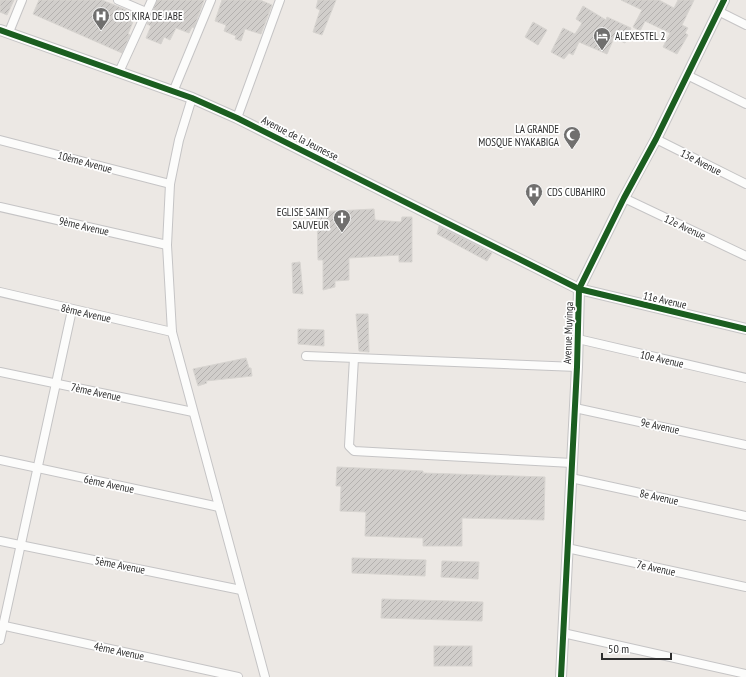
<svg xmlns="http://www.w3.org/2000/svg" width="746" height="677" font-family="'PT Sans Narrow',sans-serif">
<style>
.building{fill:url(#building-hatch);stroke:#d7d4d0}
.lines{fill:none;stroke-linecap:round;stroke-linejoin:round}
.minor-casing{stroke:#c5c4c5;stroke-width:10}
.tertiary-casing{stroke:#c5c4c5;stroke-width:12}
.minor{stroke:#fcfcfb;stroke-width:8}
.tertiary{stroke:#fcfcfb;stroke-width:10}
.cycleway-casing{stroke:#fff;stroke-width:8}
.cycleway{stroke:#1b5e20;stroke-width:6}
.labels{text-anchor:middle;stroke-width:3.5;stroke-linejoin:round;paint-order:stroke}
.poi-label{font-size:11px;fill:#2e2e2e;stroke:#fff;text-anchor:start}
.street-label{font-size:11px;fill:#2e2e2e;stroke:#fff}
</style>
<defs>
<pattern id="building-hatch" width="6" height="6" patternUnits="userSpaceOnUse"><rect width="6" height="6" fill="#d1cecb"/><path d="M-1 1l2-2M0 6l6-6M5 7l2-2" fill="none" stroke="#b4b1af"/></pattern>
</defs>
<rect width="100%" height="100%" fill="#ece8e4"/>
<!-- building -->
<g class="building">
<polygon points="0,0 14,0 7,15 0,12"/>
<polygon points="39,0 102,0 139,15 137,20 134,19 128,34 130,35 122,53 33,14"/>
<polygon points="157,0 204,0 194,28 192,27 189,33 176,28 170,40 164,37 161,44 146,38 151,26 147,24"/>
<polygon points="222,0 260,0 272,5 261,34 245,29 241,41 235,39 236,36 224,31 226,25 215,21"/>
<polygon points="318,0 336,0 322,35 313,32 320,10 316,8"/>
<polygon points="621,0 659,0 674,8 678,0 694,0 682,25 688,28 685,33 688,35 677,54 663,47 670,33 645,21 640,31 633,27 642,10"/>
<polygon points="583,6 606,20 607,17 631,28 625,43 614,38 607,54 579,42 573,55 569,53 564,59 551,52 563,28 575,34 582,23 576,19"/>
<polygon points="533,22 547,30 538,45 525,37"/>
<polygon points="374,209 375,220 401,222 402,217 412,217 412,262 399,262 399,255 349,258 349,280 335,281 335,287 323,290 323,260 318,260 317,212"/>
<polygon points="439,226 471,242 492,253 487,261 437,234"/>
<polygon points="300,262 303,294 293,293 292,263"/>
<polygon points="356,314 368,314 369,352 359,351"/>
<polygon points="298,329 324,330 324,346 298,344"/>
<polygon points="246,358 249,368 251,368 252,376 206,381 207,383 198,386 193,369"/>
<polygon points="337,467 423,471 423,473 545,477 544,520 462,518 462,546 423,546 423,538 365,536 366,512 340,511 341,486 336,486"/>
<polygon points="352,558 426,560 425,576 352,573"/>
<polygon points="442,561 479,562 478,579 441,577"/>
<polygon points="382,599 483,602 482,621 381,618"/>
<rect x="434" y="646" width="38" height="20"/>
</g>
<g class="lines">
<defs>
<g id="minor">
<polyline points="118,0 146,12"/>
<polyline points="718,11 746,25"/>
<polyline points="9,32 22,0"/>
<polyline points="119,72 152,0"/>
<polyline points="687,75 746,104"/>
<polyline points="173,92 211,0"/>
<polyline points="192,98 179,140 170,184 167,245 172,332 265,677"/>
<polyline points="237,118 280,0"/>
<polyline points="656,139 746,184"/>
<polyline points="0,140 170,184"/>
<polyline points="624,198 746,256"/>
<polyline points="0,207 167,245"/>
<polyline points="0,292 172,332"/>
<polyline points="578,339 746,378"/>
<polyline points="306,356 577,367"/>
<polyline points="354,358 349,446 354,451 572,463"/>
<polyline points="0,372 193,412"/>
<polyline points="575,408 746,445"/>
<polyline points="0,460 219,507"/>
<polyline points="571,478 746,516"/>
<polyline points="0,541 241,590"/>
<polyline points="567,548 746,587"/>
<polyline points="0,625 238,677"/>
<polyline points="563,633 746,674"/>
<polyline points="0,640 72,310"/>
</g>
<g id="tertiary">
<polyline points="0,30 192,98 237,118 579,289 746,329"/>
<polyline points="561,677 577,367 579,289 624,198 656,139 724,0"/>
</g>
</defs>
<!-- minor casing -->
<use href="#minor" class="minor-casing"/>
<!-- tertiary casing -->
<use href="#tertiary" class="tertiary-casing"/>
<!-- minor -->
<use href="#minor" class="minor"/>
<!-- tertiary -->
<use href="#tertiary" class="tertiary"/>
<defs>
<g id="cycleway">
<polyline points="0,30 192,98 237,118 579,289 746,329"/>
<polyline points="561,677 577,367 579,289 624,198 656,139 724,0"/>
</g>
</defs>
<!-- cycleway casing -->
<use href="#cycleway" class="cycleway-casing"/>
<!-- cycleway -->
<use href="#cycleway" class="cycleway"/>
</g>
<!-- icons -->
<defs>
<symbol id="hospital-pin" viewBox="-11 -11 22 30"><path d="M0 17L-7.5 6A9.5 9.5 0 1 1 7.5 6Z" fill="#706f6e" stroke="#fff"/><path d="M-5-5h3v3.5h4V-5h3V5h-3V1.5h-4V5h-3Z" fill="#fff"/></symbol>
<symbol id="hotel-pin" viewBox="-11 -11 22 30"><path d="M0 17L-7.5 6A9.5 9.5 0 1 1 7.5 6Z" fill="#706f6e" stroke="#fff"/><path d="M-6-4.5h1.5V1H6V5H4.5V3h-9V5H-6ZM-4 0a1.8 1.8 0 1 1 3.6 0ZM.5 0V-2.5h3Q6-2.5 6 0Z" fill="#fff"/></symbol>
<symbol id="mosque-pin" viewBox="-11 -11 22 30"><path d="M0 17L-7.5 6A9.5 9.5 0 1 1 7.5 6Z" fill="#706f6e" stroke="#fff"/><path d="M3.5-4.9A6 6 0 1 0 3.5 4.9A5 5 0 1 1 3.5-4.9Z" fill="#fff"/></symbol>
<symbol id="church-pin" viewBox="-11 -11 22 30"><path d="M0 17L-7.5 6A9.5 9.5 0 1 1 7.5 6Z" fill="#706f6e" stroke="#fff"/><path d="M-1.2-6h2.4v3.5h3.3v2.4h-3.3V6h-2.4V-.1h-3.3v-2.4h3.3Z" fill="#fff"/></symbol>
</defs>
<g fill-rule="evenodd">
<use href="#hospital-pin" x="91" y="6" width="20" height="27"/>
<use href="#hotel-pin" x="592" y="26" width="20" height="27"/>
<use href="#mosque-pin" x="562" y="125" width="20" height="27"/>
<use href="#hospital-pin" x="524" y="182" width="20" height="27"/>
<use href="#church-pin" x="332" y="208" width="20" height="27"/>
</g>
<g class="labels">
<!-- poi labels -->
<g class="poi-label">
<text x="114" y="20">CDS KIRA DE JABE</text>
<text x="615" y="40">ALEXESTEL 2</text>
<text x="559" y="133" text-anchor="end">LA GRANDE<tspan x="559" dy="13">MOSQUE NYAKABIGA</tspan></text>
<text x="547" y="196">CDS CUBAHIRO</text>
<text x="329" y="216" text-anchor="end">EGLISE SAINT<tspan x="329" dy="13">SAUVEUR</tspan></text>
</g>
<!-- street labels -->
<g class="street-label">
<text transform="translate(300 138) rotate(27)" y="4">Avenue de la Jeunesse</text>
<text transform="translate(85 162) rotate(15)" y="4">10ème Avenue</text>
<text transform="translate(701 162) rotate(27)" y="4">13e Avenue</text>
<text transform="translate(84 226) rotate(13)" y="4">9ème Avenue</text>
<text transform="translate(685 227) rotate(25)" y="4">12e Avenue</text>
<text transform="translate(665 300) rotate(13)" y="4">11e Avenue</text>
<text transform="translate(86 313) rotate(13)" y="4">8ème Avenue</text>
<text transform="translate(568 333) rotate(-88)" y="4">Avenue Muyinga</text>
<text transform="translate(662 359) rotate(13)" y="4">10e Avenue</text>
<text transform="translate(96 392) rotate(12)" y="4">7ème Avenue</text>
<text transform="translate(660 426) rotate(12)" y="4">9e Avenue</text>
<text transform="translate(109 484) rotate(12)" y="4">6ème Avenue</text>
<text transform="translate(659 497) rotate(12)" y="4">8e Avenue</text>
<text transform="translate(120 565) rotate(11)" y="4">5ème Avenue</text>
<text transform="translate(656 568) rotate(12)" y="4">7e Avenue</text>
<text transform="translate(119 651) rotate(12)" y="4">4ème Avenue</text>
</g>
</g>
<!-- scale -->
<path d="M602 653v6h69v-6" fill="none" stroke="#2e2e2e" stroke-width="2"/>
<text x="608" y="653" font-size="12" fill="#2e2e2e" stroke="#ffffff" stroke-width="3" paint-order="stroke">50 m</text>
</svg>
